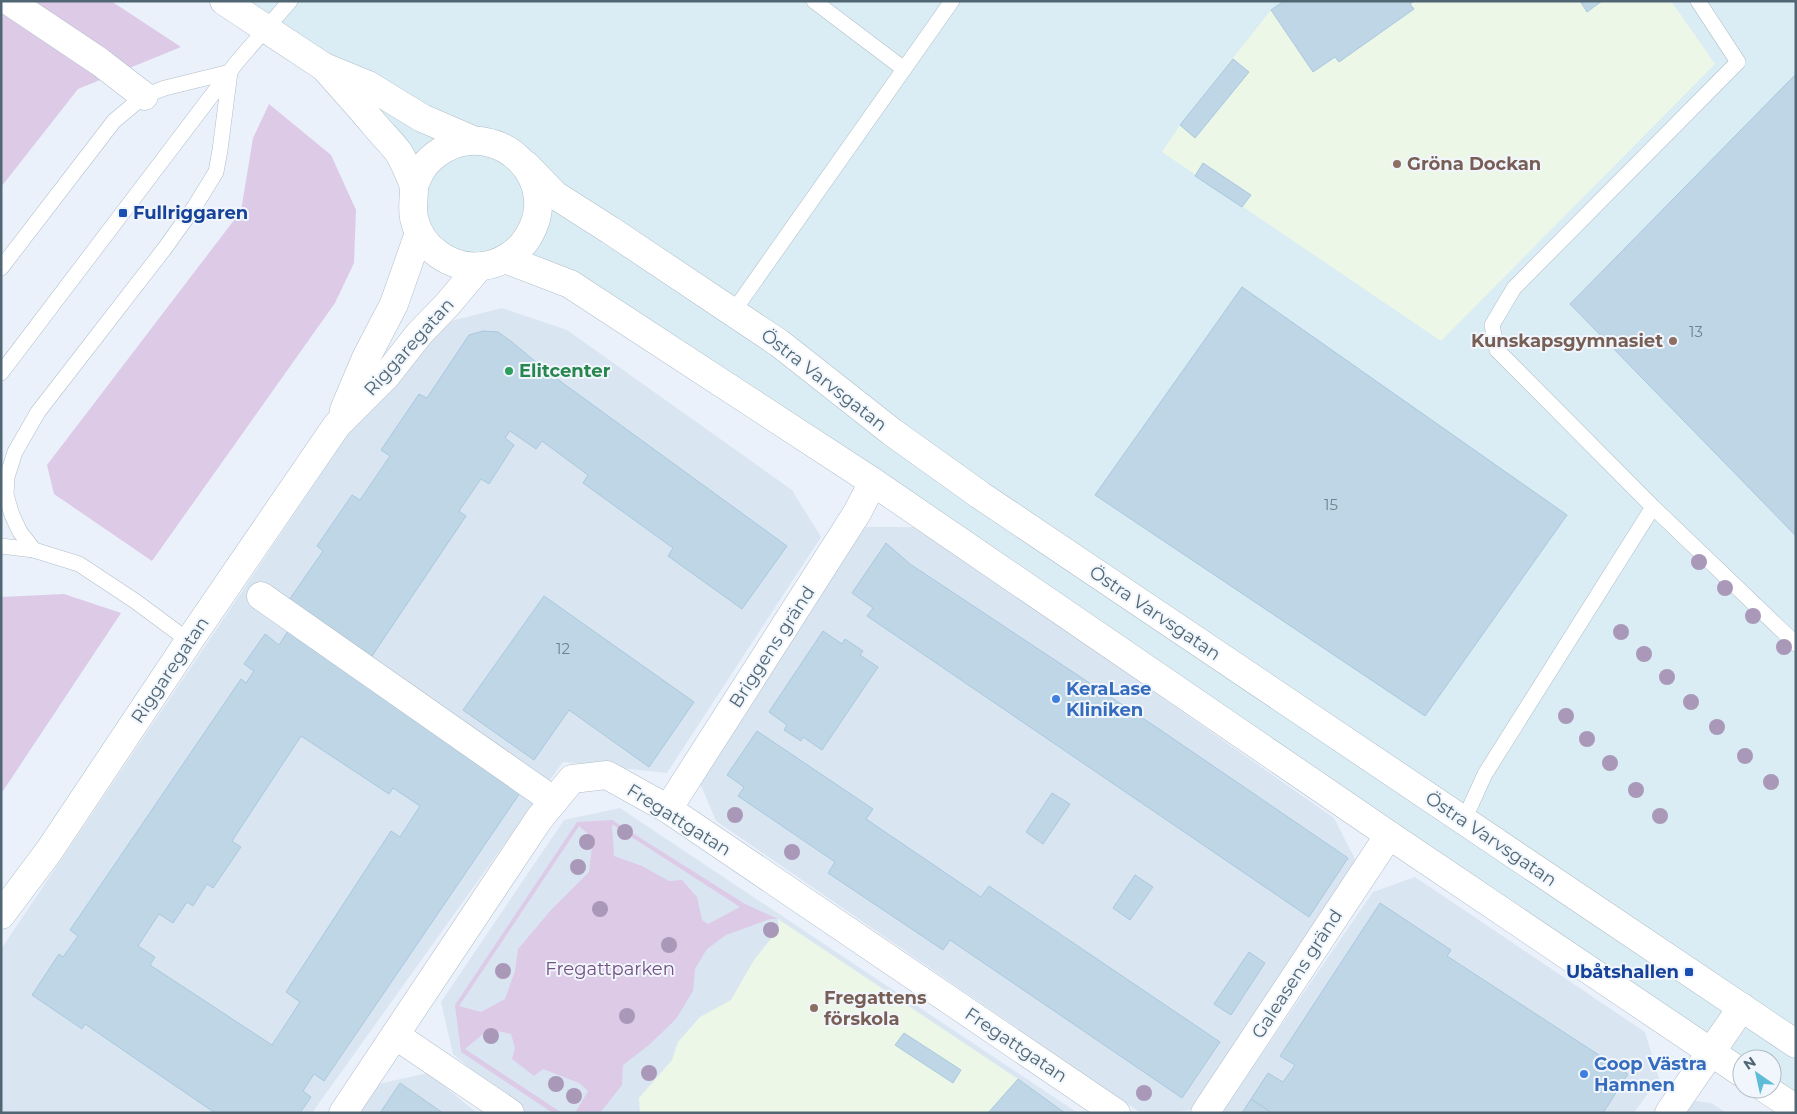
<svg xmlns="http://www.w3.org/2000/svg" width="1797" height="1114" font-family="Montserrat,sans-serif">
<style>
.residential{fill:#dae5f2}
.commercial{fill:#daecf4}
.education{fill:#edf7e7}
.green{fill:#dccae7;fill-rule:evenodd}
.building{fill:#bfd6e6;stroke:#a8c9de;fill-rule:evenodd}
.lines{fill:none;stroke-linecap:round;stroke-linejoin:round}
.service-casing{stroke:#afbec9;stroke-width:16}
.minor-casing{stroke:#afbec9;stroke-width:29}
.service{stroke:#fff;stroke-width:15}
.minor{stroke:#fff;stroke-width:28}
.tree{fill:#aa98b9}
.education-dot{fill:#8d6e63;stroke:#f1f6fd;stroke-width:2}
.transit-dot{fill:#1a4fb4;stroke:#f1f6fd;stroke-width:2}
.leisure-dot{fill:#2e9e5b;stroke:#f1f6fd;stroke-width:2}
.shop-dot{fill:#3f7fe0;stroke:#f1f6fd;stroke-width:2}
.labels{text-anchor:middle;stroke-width:4;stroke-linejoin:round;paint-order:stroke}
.number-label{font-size:15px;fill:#6c8390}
.education-label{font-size:18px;font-weight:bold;fill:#785e54;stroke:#f1f6fd;text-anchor:start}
.transit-label{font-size:18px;font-weight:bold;fill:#164399;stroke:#f1f6fd;text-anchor:start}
.street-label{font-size:18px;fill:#506773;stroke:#f1f6fd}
.leisure-label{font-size:18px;font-weight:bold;fill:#27864d;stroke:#f1f6fd;text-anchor:start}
.shop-label{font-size:18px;font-weight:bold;fill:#366cbe;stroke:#f1f6fd;text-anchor:start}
.park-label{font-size:18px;fill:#745083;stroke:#f1f6fd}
</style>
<rect width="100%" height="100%" fill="#ebf1fb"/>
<!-- residential -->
<g class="residential">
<polygon points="502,308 567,330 792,490 821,537 667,773 563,762 312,1113 1,1113 1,949 419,329"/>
<polygon points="859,527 918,527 1334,818 1356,861 1190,1110 1171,1113 1141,1113 716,821 699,781"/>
<polygon points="620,808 1078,1113 524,1113 453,1054 441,1002 564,820"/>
<polygon points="1415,877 1645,1032 1659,1078 1634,1113 1221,1113 1373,892"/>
<polygon points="428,1073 477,1113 356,1113 378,1084"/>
<polygon points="1687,1100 1711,1103 1727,1113 1678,1113"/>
</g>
<!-- commercial -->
<polygon class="commercial" points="224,1 1796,1 1796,1109 1772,1089 1772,1059 1742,1059 570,284 436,253 414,186 324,67"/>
<!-- education -->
<g class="education">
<polygon points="1283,1 1671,1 1715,64 1441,341 1162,152 1180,125 1271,10"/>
<polygon points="778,919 1018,1079 1065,1113 640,1113 639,1098 672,1060 678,1042 700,1017 731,1000 754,960 779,929"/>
</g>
<!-- green -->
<g class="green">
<polygon points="1,1 111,1 181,47 78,89 1,187"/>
<polygon points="269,104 331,155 356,210 354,263 335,303 152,561 54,494 47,465 241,211 253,138"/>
<polygon points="64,594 121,613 1,794 1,597"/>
<path d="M612 820 745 904 778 919H770L726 935 707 949 695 969 693 991 676 1019 649 1045 623 1065 622 1085 600 1113H575L588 1091 579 1083 543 1069 534 1076 512 1059 515 1048 511 1034 489 1029 465 1049 562 1113H553L461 1052 455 1005 577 822ZM612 825H613L740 907 708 924 702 920 697 897 682 880 669 881 642 866 614 856ZM579 826 593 838 589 872 551 910 518 949 515 971 505 999 481 1012 459 1006Z"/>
</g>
<!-- building -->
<g class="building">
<polygon points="1284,1 1414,1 1410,4 1414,9 1339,62 1335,57 1313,72 1271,10"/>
<polygon points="1580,1 1602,1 1587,12"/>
<polygon points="1233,59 1249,72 1195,138 1180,125"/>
<polygon points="1796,74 1796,536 1570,304"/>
<polygon points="1203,163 1251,195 1242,207 1195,176"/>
<polygon points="1242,287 1567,515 1425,716 1095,495"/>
<polygon points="483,331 498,332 512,342 549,373 787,546 742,609 668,556 673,548 583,483 588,475 542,441 536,449 510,431 505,438 514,445 489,484 481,479 459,511 466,516 370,659 287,603 323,551 317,546 352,495 360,500 390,456 381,450 419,394 427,398 469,335"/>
<polygon points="886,543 910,564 1159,729 1348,858 1309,917 867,616 873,608 852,593"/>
<polygon points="544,596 694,702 649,767 569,710 534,760 463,710"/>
<path d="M288 631 522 790 324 1081 314 1074 303 1091 311 1097 300 1113H215L85 1024 82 1029 32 995 59 954 63 957 78 936 70 930 241 679 246 683 254 671 244 664 265 634 279 645ZM301 736 389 794 393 788 420 806 400 837 391 831 286 992 300 1002 272 1045 150 965 155 957 138 946 159 914 173 923 187 902 193 906 207 884 213 888 241 847 232 841Z"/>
<polygon points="823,631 842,644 845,639 863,651 860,655 878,667 822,750 803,737 801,741 784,730 787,725 769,712"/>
<polygon points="757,731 873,809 866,819 981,897 989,886 1220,1042 1182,1098 950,940 943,950 828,873 835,862 738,796 744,787 727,775"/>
<polygon points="1052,793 1070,804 1043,844 1026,832"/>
<polygon points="1135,875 1153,887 1130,920 1113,908"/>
<polygon points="1380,903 1451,950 1447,956 1628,1074 1603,1113 1272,1113 1251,1099 1268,1073 1283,1082 1295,1065 1280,1056"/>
<polygon points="1249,952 1265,963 1231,1015 1214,1004"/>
<polygon points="904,1033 961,1070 953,1083 895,1045"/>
<polygon points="1018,1079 1065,1113 988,1113"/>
<polygon points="400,1083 443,1113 380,1113"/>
<polygon points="1251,1099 1272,1113 1242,1113"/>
</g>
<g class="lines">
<defs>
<g id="service">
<polyline points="814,1 904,69"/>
<polyline points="1698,1 1738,62 1514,288 1492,325 1497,350 1653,507 1796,644"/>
<polyline points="1,268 114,121 144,96 165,88 230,72"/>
<polyline points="733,312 952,1"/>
<polyline points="1,373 237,62 290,1"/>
<polyline points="1,546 34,550 79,564 135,601 189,641"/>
<polyline points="34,550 20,532 12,515 6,495 7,477 15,452 38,412 165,248 195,206 216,172 220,150 230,72"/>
<polyline points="1464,820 1485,774 1653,507"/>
</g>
<g id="minor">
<polyline points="9,1 100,62 144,96"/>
<polyline points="224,1 324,67 368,85 422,118 473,140"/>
<path d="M324 67C341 86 358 105 374 124 382 134 392 143 399 153 403 160 413 181 414 188 414 199 412 208 414 218 420 248 452 270 482 266 501 264 518 253 528 237 563 182 501 118 444 149 436 154 427 161 422 169 419 174 416 181 414 186"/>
<polyline points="526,165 555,195 610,230 779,343 892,432 980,495 1796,1044"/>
<polyline points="505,259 570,284 873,482 1389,835 1742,1073"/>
<polyline points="344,410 366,358 394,304 419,233"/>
<polyline points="261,596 554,801"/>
<polyline points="668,809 857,513 873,482"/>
<polyline points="1,915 49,851 189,641 337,425 386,376 419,334 447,305 479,267"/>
<polyline points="395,1035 510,1113"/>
<polyline points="1766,1089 1796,1109"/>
<polyline points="343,1113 539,819 572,779 607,775 668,809 1116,1113"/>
<polyline points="1205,1113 1389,835"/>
<polyline points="1669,1113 1742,1007"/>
</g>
</defs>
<!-- service casing -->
<use href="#service" class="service-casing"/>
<!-- minor casing -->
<use href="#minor" class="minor-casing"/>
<!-- service -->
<use href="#service" class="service"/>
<!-- minor -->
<use href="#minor" class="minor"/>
</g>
<!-- trees -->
<g class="tree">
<circle cx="1699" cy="562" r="8"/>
<circle cx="1725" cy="588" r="8"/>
<circle cx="1753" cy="616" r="8"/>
<circle cx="1621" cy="632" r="8"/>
<circle cx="1784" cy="647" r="8"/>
<circle cx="1644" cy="654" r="8"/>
<circle cx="1667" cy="677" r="8"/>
<circle cx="1691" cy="702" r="8"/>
<circle cx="1566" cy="716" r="8"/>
<circle cx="1717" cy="727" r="8"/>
<circle cx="1587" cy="739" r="8"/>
<circle cx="1745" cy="756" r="8"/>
<circle cx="1610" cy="763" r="8"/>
<circle cx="1771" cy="782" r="8"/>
<circle cx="1636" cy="790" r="8"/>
<circle cx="735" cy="815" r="8"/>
<circle cx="1660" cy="816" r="8"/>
<circle cx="625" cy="832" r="8"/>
<circle cx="587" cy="842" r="8"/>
<circle cx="792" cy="852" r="8"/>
<circle cx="578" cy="867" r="8"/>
<circle cx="600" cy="909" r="8"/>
<circle cx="771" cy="930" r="8"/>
<circle cx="669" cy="945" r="8"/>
<circle cx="503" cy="971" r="8"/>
<circle cx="627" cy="1016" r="8"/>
<circle cx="491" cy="1036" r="8"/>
<circle cx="649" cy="1073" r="8"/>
<circle cx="556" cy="1084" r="8"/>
<circle cx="1144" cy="1093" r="8"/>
<circle cx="574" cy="1096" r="8"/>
</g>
<!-- markers -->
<g class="education-dot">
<circle cx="1397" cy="164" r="5"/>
<circle cx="1673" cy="341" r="5"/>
<circle cx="814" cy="1008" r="5"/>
</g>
<g class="transit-dot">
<rect x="118" y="208" width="10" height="10" rx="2.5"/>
<rect x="1684" y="967" width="10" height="10" rx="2.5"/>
</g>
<circle class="leisure-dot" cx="509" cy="371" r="5"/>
<g class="shop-dot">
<circle cx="1056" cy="699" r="5"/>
<circle cx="1584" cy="1074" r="5"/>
</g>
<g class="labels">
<!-- number labels -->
<g class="number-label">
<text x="1696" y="337">13</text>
<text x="1331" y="510">15</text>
<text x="563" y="654">12</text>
</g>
<!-- education labels -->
<g class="education-label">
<text x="1407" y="170">Gröna Dockan</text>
<text x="1663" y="347" text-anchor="end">Kunskapsgymnasiet</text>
<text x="824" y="1004">Fregattens<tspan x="824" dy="21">förskola</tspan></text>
</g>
<!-- transit labels -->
<g class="transit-label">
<text x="133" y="219">Fullriggaren</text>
<text x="1679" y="978" text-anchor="end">Ubåtshallen</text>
</g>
<!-- street labels -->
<g class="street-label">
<text transform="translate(409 347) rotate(-48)" y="6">Riggaregatan</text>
<text transform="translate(824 380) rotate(38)" y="6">Östra Varvsgatan</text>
<text transform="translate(1155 613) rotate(34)" y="6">Östra Varvsgatan</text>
<text transform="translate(772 647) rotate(-57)" y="6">Briggens gränd</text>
<text transform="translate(170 670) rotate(-56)" y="6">Riggaregatan</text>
<text transform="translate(679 820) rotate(32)" y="6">Fregattgatan</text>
<text transform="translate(1491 839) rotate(34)" y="6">Östra Varvsgatan</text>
<text transform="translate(1297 974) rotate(-57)" y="6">Galeasens gränd</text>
<text transform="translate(1016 1045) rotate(34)" y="6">Fregattgatan</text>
</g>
<!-- leisure labels -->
<g class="leisure-label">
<text x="519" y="377">Elitcenter</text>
</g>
<!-- shop labels -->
<g class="shop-label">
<text x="1066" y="695">KeraLase<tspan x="1066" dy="21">Kliniken</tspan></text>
<text x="1594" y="1070">Coop Västra<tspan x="1594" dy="21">Hamnen</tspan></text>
</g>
<!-- park labels -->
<g class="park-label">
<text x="610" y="975">Fregattparken</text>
</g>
</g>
<!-- border -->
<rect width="1797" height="1114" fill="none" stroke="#506773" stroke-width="5"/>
<!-- north arrow -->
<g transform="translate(1757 1074) rotate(326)"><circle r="24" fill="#f1f6fd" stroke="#b1bdc6"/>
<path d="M0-4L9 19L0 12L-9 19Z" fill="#5ebcd6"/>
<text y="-8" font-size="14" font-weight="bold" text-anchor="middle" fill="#506773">N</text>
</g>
</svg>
